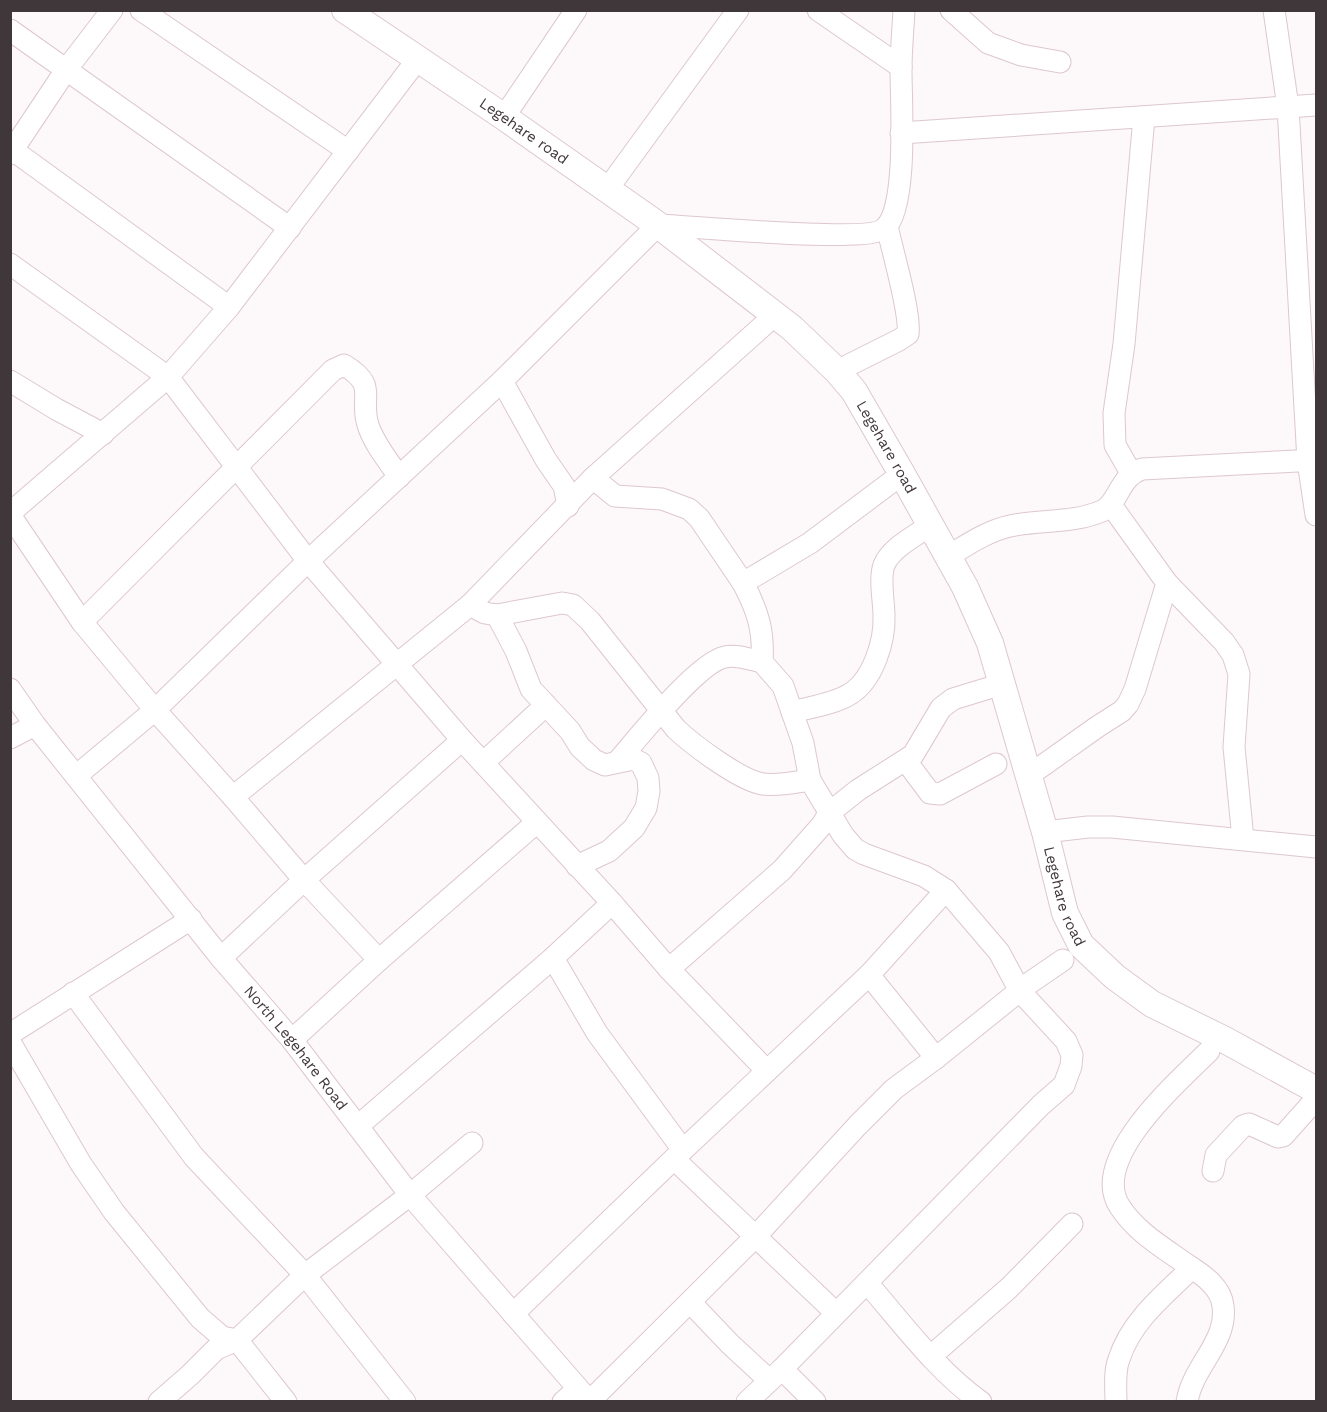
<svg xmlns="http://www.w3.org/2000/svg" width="1327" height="1412" font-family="'Work Sans',sans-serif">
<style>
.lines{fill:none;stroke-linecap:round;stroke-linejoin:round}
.minor-casing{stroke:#ddc7d2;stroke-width:23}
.major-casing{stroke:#ddc7d2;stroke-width:28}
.minor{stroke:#fff;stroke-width:21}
.major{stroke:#fff;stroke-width:26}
.labels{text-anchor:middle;stroke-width:5;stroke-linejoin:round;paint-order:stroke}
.street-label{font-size:15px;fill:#40373b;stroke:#fff}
</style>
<rect width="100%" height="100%" fill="#fdf8fa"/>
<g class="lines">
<defs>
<g id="minor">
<polyline points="141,10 348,151"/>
<polyline points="818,10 901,67"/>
<polyline points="951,10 988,43 1021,55 1060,62"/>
<polyline points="1274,10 1288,107 1308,461 1316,515"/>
<polyline points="10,30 290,228"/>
<polyline points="504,117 576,10"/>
<polyline points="901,133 1316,105"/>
<polyline points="10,148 229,307"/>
<polyline points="10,154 66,70 112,10"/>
<polyline points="606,191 738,10"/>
<polyline points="10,264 168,377 308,561 462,740 612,903 669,969 767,1071"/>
<path d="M837 371 899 340 908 334C911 313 892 250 887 226"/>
<polyline points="10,381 56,409 103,434"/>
<polyline points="502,381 546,460 564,486 568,506"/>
<polyline points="1131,473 1115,445 1114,413 1124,344 1144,117"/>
<polyline points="593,478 615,496 662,499 689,509 699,518 743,583 810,543 902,474"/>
<polyline points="1111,505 1167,583 1224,642 1233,655 1239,674 1234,747 1243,839"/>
<polyline points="10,513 168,377 229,307 417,60"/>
<polyline points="10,515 82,622 155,710 233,797 304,880 379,960"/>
<path d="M947 557C967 545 987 531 1010 526 1041 519 1071 524 1102 511 1119 504 1118 477 1142 469L1316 460"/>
<path d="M743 583C758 611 764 631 762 662L783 686 803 743 810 780 843 835 855 849 864 854 924 876 946 890 999 952 1020 991 1066 1041 1072 1055 1071 1066 1064 1085 1041 1105 782 1369 747 1402"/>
<path d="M470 605 485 613 497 615 562 603 573 605 590 621 676 729C693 745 741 781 763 784 778 786 796 782 810 780"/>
<polyline points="497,615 516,651 531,689 570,731 580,747 594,760 605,765 633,759 641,763 648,778 649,791 646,808 634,828 609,851 577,866"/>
<path d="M82 622 333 370 344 365C379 386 359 396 368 425 374 444 388 460 399 477"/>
<path id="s1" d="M10 689 35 725 221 958 292 1040 410 1195 590 1402"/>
<path d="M792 712C811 707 834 704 850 694 873 680 885 641 884 616 884 601 879 579 884 565 891 548 915 536 929 526"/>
<polyline points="10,738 35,725"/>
<path d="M618 761C638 738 698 662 725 657 737 654 751 660 762 662"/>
<polyline points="906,761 930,793 940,794 996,764"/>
<polyline points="483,763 546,705"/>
<path d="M76 776 155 710 308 561 502 381 658 225C692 226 868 244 885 228 908 207 901 102 901 70 901 50 903 30 904 10"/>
<polyline points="1028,776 1097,727 1122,711 1128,704 1135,689 1167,583"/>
<polyline points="233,797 470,605 593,478 775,315"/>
<polyline points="1045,832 1088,827 1112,827 1316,847"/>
<polyline points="221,958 304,880 462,740"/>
<polyline points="553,958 597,1033 683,1150"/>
<polyline points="669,969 782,870 822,825 829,813 858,790 913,755 941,708 953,699 1002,684"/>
<polyline points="869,975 936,1058"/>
<polyline points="73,993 194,1157 305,1275 405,1402"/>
<polyline points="10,1034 191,919"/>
<polyline points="292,1040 379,960 537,822"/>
<polyline points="10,1042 81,1164 114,1212 200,1318 222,1337 237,1340 286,1402"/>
<polyline points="358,1126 553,958 612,903"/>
<polyline points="674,1159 836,1313"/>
<polyline points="1213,1171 1216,1155 1243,1126 1249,1124 1278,1137 1283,1136 1316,1099"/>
<path d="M868 1284C903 1324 937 1371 981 1402"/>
<polyline points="690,1302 730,1344 769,1380"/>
<polyline points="513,1314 683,1150 869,975 946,890"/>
<polyline points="931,1356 1009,1288 1072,1224"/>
<polyline points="782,1369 815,1402"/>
<polyline points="590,1401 756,1236 857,1126 894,1089 936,1058 1028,984 1063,960"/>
<polyline points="159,1402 190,1375 216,1349 237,1340 305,1275 410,1195 472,1143"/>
<polyline points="563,1402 578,1389"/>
<path d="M1116 1402C1116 1388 1114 1372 1119 1359 1131 1321 1165 1294 1192 1268"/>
<path d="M1187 1402C1192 1367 1228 1342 1223 1306 1221 1287 1203 1275 1189 1266 1164 1248 1137 1233 1120 1207 1088 1159 1178 1082 1209 1051"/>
</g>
<g id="major">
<path id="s2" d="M345 10 504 117 658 225 792 328 837 371 854 391 902 474 965 587 990 643 1045 832 1065 913 1081 945 1115 977 1152 1004 1225 1040 1316 1090"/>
</g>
</defs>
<!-- minor casing -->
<use href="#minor" class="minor-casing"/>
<!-- major casing -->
<use href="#major" class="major-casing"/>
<!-- minor -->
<use href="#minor" class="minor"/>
<!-- major -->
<use href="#major" class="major"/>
</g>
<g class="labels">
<!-- street labels -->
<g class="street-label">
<text dy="5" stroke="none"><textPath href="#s2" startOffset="216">Legehare road</textPath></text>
<text dy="5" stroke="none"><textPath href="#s2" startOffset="702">Legehare road</textPath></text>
<text dy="5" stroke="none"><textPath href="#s2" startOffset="1188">Legehare road</textPath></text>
<text dy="5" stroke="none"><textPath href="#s1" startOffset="459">North Legehare Road</textPath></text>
</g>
</g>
<!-- border -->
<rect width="1327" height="1412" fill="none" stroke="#40373b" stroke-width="24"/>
</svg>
